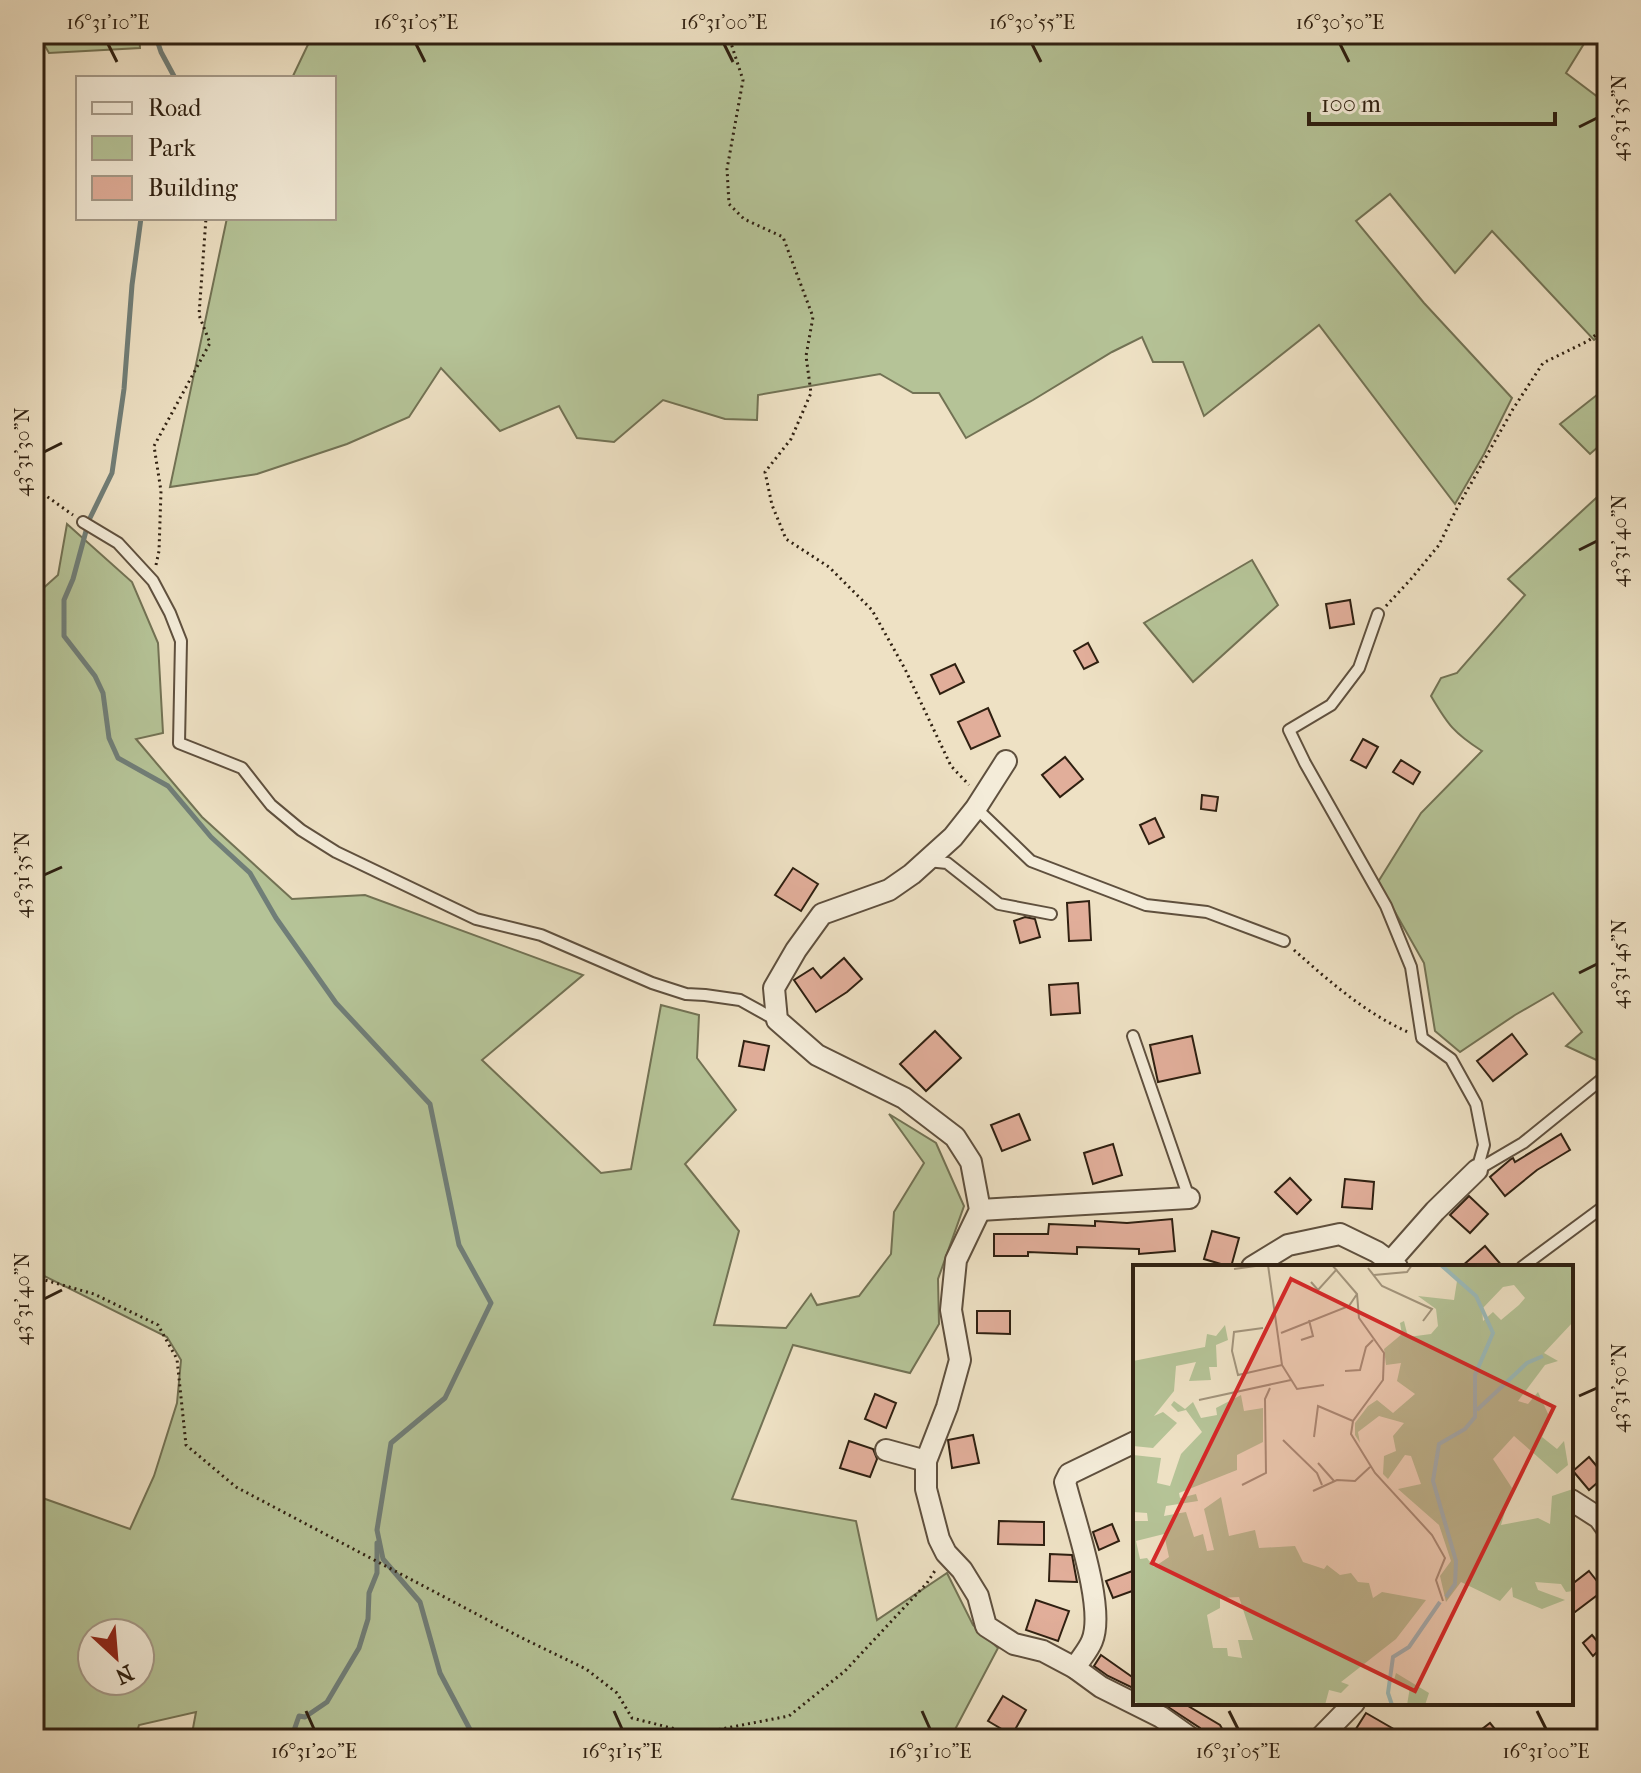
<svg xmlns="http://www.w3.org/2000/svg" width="1641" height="1773" font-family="'IM FELL French Canon',serif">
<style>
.green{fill:#b5c397;stroke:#727254;stroke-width:2;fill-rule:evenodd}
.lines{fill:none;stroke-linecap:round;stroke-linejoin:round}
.stream{stroke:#707e78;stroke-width:5}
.building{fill:#e1ae9a;stroke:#2f2011;stroke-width:2}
.lane-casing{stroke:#5f503e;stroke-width:14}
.street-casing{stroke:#5f503e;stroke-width:24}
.path{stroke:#2f2011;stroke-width:3;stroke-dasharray:2 4;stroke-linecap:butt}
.lane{stroke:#f4ecd9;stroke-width:10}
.street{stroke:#f4ecd9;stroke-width:20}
.ticks{fill:none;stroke:#2f2011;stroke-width:3}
.inset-river{fill:none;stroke:#9cbcbc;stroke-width:4}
.inset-road{fill:none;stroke:#a2947c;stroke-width:2}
.view{fill:#d62828;fill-opacity:0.15;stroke:#d62828;stroke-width:4}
.inset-edge{fill:none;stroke:#2f2011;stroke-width:4}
.neatline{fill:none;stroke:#2f2011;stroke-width:3}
.ticks-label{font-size:20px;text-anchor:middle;fill:#2f2011}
</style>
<rect width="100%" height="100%" fill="#eee1c4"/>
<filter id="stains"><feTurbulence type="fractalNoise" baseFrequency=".0025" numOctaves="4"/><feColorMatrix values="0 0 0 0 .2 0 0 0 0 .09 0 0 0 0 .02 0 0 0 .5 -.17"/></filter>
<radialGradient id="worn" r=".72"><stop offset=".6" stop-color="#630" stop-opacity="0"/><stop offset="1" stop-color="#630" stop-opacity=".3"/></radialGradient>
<!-- green -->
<g class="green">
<polygon points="38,34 139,34 140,48 49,53"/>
<polygon points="313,34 1111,34 1119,44 1137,34 1590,34 1566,73 1607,104 1607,330 1594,340 1492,231 1455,273 1390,194 1356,221 1424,303 1512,398 1484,454 1455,504 1319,325 1204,416 1183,362 1153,362 1142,337 1112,352 1033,400 966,438 939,393 913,393 880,374 758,395 757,420 725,419 663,400 614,442 577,438 559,406 500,431 441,368 409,417 347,444 257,474 170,487 227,218 334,218 334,78 292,78"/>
<polygon points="1607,387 1607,439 1590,454 1560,424"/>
<path d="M1607 488V1060L1603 1063 1566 1046 1582 1032 1553 993 1515 1015 1460 1052 1435 1031 1424 963 1378 882 1421 813 1482 751C1454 733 1448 725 1431 696L1441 678 1457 673 1525 595 1508 579Z"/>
<path d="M67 524 132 582 158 643 163 733 136 739 202 817 292 899 365 895 583 975 482 1060 601 1173 631 1169 661 1005 699 1015 697 1058 736 1110 685 1164 739 1231 714 1325 786 1328 811 1294 817 1305 859 1296 891 1254 894 1212 924 1163 889 1114 936 1143 964 1206 938 1279 939 1324 910 1373 793 1345 732 1499 856 1521 877 1620 947 1573 973 1625 998 1648 950 1739H191L196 1712 139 1725 135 1739H68L63 1733 34 1727V1495L130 1529 154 1476 177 1403 181 1360 167 1337 34 1271V664L41 663 38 612 39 592 58 575ZM92 1633H140V1681H92Z"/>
<polygon points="1252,560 1278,605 1193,682 1144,623"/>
</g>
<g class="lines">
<!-- stream -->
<g class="stream">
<polyline points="155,34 161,52 175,78"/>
<polyline points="90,518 112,473 124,389 132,285 141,218"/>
<polyline points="86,531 73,579 64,600 64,636 95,676 103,693 109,738 118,758 168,786 211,837 250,873 276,918 336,1003 430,1104 459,1245 491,1303 445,1398 391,1443 377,1530 383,1559 420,1602 440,1673 475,1739"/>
<polyline points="291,1739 299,1716 305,1717 327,1702 359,1648 368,1619 369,1593 377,1573 377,1543"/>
</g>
</g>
<!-- building -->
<g class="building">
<polygon points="1350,600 1354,624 1330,628 1326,604"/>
<polygon points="1088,643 1098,662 1084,669 1074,651"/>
<polygon points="955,664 964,682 940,694 931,675"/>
<polygon points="988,708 1000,736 971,749 958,722"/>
<polygon points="1363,739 1378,747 1366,768 1351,760"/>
<polygon points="1065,757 1083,779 1060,797 1042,775"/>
<polygon points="1401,760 1420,772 1413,784 1393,772"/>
<polygon points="1202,795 1218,797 1216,811 1201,809"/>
<polygon points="1155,818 1164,837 1149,844 1140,825"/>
<polygon points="793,868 818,884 801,911 775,895"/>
<polygon points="1089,901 1091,940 1069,941 1067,903"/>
<polygon points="1025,917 1035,919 1040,937 1020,943 1014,921"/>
<polygon points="844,958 862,979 847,992 816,1012 794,980 813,968 821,978"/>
<polygon points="1078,983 1080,1013 1051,1015 1049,985"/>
<polygon points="935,1031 961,1058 926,1091 900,1064"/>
<polygon points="1512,1034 1527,1054 1493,1081 1477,1061"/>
<polygon points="1192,1036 1200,1073 1158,1082 1150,1045"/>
<polygon points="744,1041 769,1046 764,1070 739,1066"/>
<polygon points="1019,1114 1030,1140 1002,1151 991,1125"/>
<polygon points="1561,1134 1570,1150 1537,1170 1505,1196 1490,1177 1511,1159 1513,1158 1515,1162"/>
<polygon points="1113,1144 1122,1175 1093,1184 1084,1153"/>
<polygon points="1290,1178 1311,1200 1297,1214 1275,1192"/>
<polygon points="1345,1179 1374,1182 1372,1209 1342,1207"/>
<polygon points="1469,1196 1488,1214 1470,1233 1450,1215"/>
<polygon points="1172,1219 1175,1251 1139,1254 1139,1249 1077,1247 1077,1254 1028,1252 1028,1256 994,1256 994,1234 1048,1234 1049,1224 1095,1226 1095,1221 1127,1223"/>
<polygon points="1212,1231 1239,1238 1231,1267 1204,1259"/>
<polygon points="1485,1246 1503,1267 1461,1267"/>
<polygon points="977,1311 1010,1311 1010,1334 977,1333"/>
<polygon points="875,1394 896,1403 886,1428 865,1419"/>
<polygon points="973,1435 979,1463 952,1468 948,1440"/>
<polygon points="849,1441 873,1449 877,1459 870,1477 840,1468"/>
<polygon points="1589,1457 1605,1476 1589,1490 1573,1471"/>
<polygon points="999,1521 1044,1522 1044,1545 998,1544"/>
<polygon points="1112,1524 1119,1541 1099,1550 1093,1532"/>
<polygon points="1050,1554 1072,1555 1077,1582 1049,1581"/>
<polygon points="1135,1570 1135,1590 1113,1598 1106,1581"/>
<polygon points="1589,1571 1604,1590 1571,1615 1571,1585"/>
<polygon points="1036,1600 1069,1611 1058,1641 1026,1630"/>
<polygon points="1592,1635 1602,1647 1593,1656 1583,1643"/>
<polygon points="1101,1655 1135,1679 1135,1689 1108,1676 1094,1666"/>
<polygon points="1003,1696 1026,1710 1012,1735 988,1721"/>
<polygon points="1162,1703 1183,1703 1220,1725 1228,1739 1205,1739 1203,1733 1200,1728"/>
<polygon points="1366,1713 1411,1739 1366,1739 1354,1732"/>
<polygon points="1490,1723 1503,1739 1469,1739"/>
</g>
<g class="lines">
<defs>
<g id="lane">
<polyline points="83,522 118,543 153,581 170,613 181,641 179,743 242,768 271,805 301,830 336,852 476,919 541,935 652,983 686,994 705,995 740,1000 776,1020"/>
<polyline points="1378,614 1359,668 1331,705 1289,730 1305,763 1386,906 1411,967 1422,1038 1451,1059 1476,1104 1484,1145 1477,1170"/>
<polyline points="976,808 1031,861 1146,905 1207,912 1284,941"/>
<polyline points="928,861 947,863 999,904 1051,914"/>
<polyline points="1133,1036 1189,1198"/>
<polyline points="1477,1170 1523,1143 1607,1075"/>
<polyline points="1522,1267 1607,1204"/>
<polyline points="1604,1655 1607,1653"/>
</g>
<g id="street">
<polyline points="1006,761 976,808 953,837 912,874 889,890 822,914 796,950 774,988 777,1020 817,1055 904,1098 955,1137 971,1162 980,1210 956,1260 951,1310 960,1360 947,1407 926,1461 926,1489 939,1539 946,1553 962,1570 978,1596 986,1626 1014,1644 1043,1651 1075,1668 1101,1687 1161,1717 1192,1739"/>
<polyline points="980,1210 1189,1198"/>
<polyline points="1390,1262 1435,1211 1477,1170"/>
<polyline points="1252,1267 1288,1245 1340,1234 1377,1252 1397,1267"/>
<polyline points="886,1450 926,1461"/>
<polyline points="1571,1500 1599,1518 1607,1529"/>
<path d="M1075 1668C1080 1659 1088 1651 1092 1641 1106 1608 1074 1519 1065 1482L1069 1474 1135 1442"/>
<polyline points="1319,1739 1354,1703"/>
</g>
</defs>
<!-- lane casing -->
<use href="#lane" class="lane-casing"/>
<!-- street casing -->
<use href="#street" class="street-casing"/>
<!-- path -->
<g class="path">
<polyline points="728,34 743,80 727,169 729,204 744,219 783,237 813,317 806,356 811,393 791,439 765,472 772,505 786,539 829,567 872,610 905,669 951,766 969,785"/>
<polyline points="34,455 40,432 38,319 34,255 36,219 43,195 42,34"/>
<polyline points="34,485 42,493 73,515"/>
<polyline points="156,565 159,551 161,491 154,446 210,343 199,315 206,218"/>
<polyline points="1386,606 1411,579 1439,545 1456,510 1513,409 1543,363 1588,341 1607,326"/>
<path d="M1294 950C1329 981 1365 1013 1408 1032"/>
<polyline points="34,1277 94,1294 158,1325 177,1359 186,1445 236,1487 520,1637 586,1669 617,1693 632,1718 695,1734 789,1716 845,1671 927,1583 936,1569"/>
<polyline points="34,1734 50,1739"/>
</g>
<!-- lane -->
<use href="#lane" class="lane"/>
<!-- street -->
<use href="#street" class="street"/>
</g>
<!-- ticks -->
<path class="ticks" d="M108 44 117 62M416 44 425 62M724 44 733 62M1032 44 1041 62M1340 44 1349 62M1579 127 1597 118M44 452 62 443M1579 550 1597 541M44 875 62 867M1579 973 1597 964M44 1299 62 1290M1579 1396 1597 1388M306 1711 314 1729M614 1711 622 1729M922 1711 930 1729M1229 1711 1238 1729M1537 1711 1546 1729"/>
<!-- overview -->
<g transform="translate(1133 1265)">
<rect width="440" height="440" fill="#eee1c4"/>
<path d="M310 0H440V57L411 88 425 96 412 100 385 136 395 139 405 127 417 153 409 172 424 184 431 176 435 200 424 209 381 171 360 194 379 223 368 260 405 253 417 259 419 231 440 224V326L433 327 428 319 402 317 405 325 432 335 409 344 380 332 379 322 367 336 328 317 313 337 307 311 318 296 306 260 265 224 288 219 278 191 272 190 255 214 250 209 251 191 263 186 260 171 271 158 246 151 225 167 227 178 222 170V158L235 141 244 135 260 148 282 129 264 116 268 98 253 100 251 84 269 69 267 58 271 56 275 72 298 69 305 61 303 44 285 31 321 35 324 16ZM381 20 392 33 386 40 368 55 360 47 350 56 349 44 370 22ZM92 60 95 75 83 80 84 102H76L78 115 56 116 63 97 43 101 41 126 21 151 30 147 44 158 20 183 0 181V96L72 82 74 69 83 71ZM108 130 111 146 130 143V177L104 190V205L46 228 47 233 63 229 65 236 33 241 31 251 53 247 61 272 70 269 74 286 81 285 71 244 88 232 96 271 122 265 126 283 162 281 170 297 191 304 194 300 207 310 218 308 225 317 236 318 240 333 249 327 293 335 263 374 208 417 216 420 208 428 196 425 192 440H9L0 436V256H15L14 248 0 247V190L28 193 24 218 37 221 48 189 69 167 53 145 45 147 38 140 41 136 52 144 60 137 68 153 84 150 83 143ZM31 269 36 292 21 302 14 293 7 294 3 276ZM106 332 120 375H105L109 393 95 391 94 383H80L74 350 87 343V333ZM263 408 296 428 292 440H274L277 422 261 415Z" fill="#b5c397" fill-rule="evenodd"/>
<path class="inset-river" d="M308 0 343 31 360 68 342 110V152L332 164 306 179 300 216 323 296 322 319 313 332M344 145 394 98 410 91M259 440 255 428 260 392 276 382 307 337"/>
<path class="inset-road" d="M135 0 149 100 164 124 191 120M199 0 224 29 226 53 251 88 250 115 220 156 218 169 242 208 299 270 312 293 303 315 310 336M213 0H251M235 3 249 21 299 44 290 56M101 4 130 0M241 10 274 7 279 0M178 17 185 25 204 4M130 63 101 67 99 86 105 110 149 100M148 68 216 41 224 29M168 75 180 71 176 55M212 106 227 105 233 82 240 75M66 135 158 115M181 172 185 141 220 156M150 175 184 208 189 220M185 198 201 216M109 220 133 208 132 134 137 123M180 226 204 215 222 216 237 202"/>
<path class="view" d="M158 14 421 142 282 426 19 298Z"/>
<rect width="440" height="440" class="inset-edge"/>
</g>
<!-- margin -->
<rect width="1641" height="1773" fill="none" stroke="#eee1c4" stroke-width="88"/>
<!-- legend -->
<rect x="76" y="76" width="260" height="144" fill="#f4ecd9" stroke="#a59a89" stroke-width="2"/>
<rect x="92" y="102" width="40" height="12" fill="#f4ecd9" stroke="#a59a89" stroke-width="2"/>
<text x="148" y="116" font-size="24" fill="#2f2011">Road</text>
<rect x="92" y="136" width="40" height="24" fill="#b5c397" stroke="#a59a89" stroke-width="2"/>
<text x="148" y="156" font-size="24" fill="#2f2011">Park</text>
<rect x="92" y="176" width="40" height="24" fill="#e1ae9a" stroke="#a59a89" stroke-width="2"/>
<text x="148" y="196" font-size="24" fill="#2f2011">Building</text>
<!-- north arrow -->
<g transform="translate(116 1657) rotate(154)"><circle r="38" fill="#f4ecd9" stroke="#a59a89" stroke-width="2"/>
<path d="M0-6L14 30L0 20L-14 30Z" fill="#8f2418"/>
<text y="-12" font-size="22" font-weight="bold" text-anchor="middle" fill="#2f2011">N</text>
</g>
<!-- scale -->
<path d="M1309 112v12h246v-12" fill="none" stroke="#2f2011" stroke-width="4"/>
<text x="1321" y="112" font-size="24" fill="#2f2011" stroke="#f4ecd9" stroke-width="6" paint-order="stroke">100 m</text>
<rect x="44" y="44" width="1553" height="1685" class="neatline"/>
<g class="ticks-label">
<text x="108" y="29">16°31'10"E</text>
<text x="416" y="29">16°31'05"E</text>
<text x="724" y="29">16°31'00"E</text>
<text x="1032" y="29">16°30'55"E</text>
<text x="1340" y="29">16°30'50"E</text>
<text transform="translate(1619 118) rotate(-90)" y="7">43°31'35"N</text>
<text transform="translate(22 452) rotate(-90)" y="7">43°31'30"N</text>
<text transform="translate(1619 541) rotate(-90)" y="7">43°31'40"N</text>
<text transform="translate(22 875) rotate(-90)" y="7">43°31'35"N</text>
<text transform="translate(1619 964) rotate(-90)" y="7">43°31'45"N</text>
<text transform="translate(22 1299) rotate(-90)" y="7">43°31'40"N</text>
<text transform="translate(1619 1388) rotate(-90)" y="7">43°31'50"N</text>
<text x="314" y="1758">16°31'20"E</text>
<text x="622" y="1758">16°31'15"E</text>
<text x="930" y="1758">16°31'10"E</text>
<text x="1238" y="1758">16°31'05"E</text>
<text x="1546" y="1758">16°31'00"E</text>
</g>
<rect width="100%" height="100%" filter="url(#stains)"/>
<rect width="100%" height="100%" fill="url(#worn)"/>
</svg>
